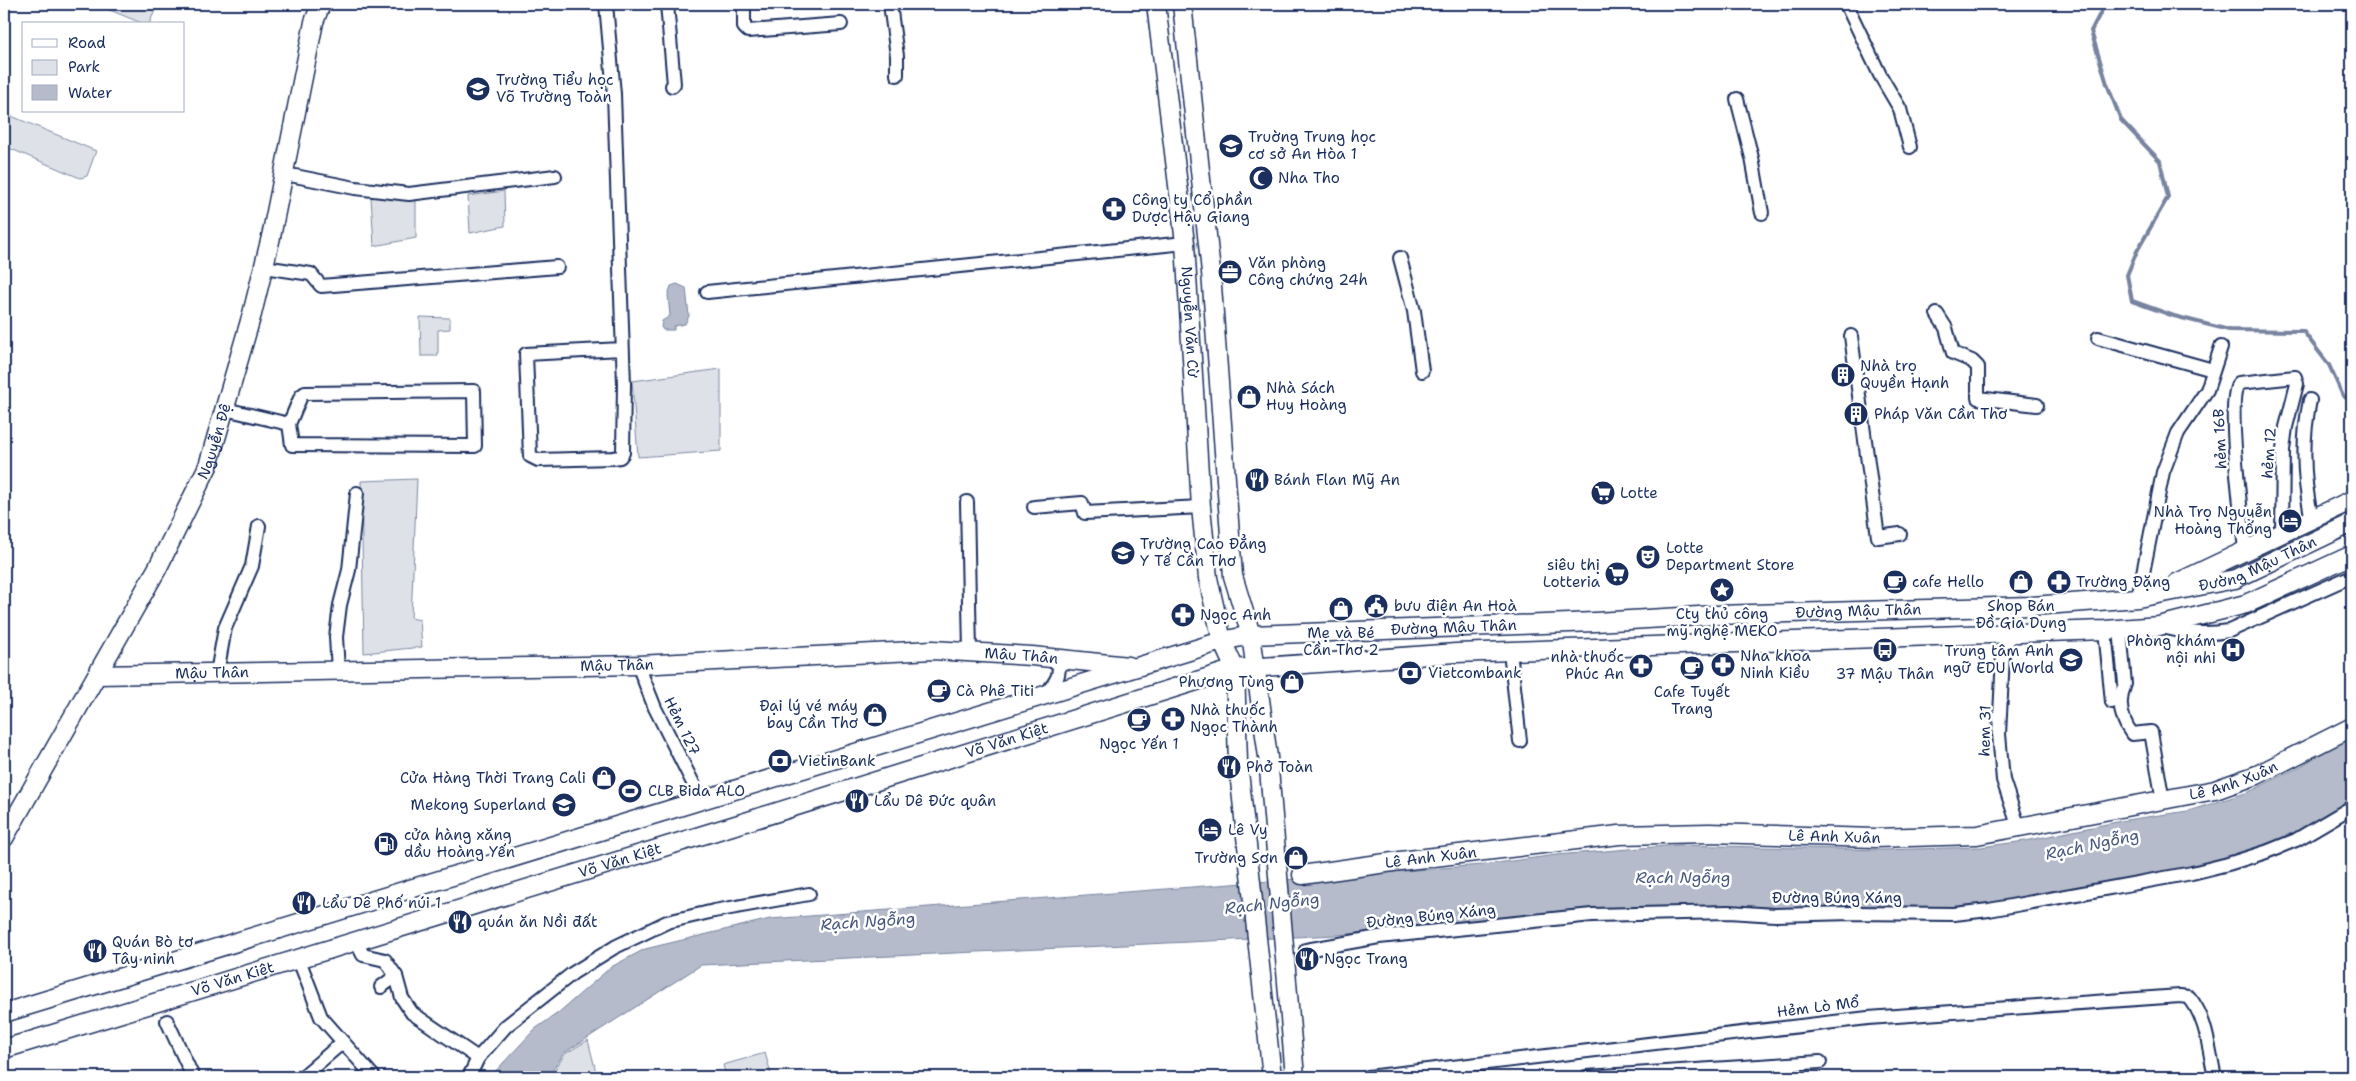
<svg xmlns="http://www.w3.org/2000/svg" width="2356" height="1081" font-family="'Shantell Sans',sans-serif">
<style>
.green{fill:#dee1e7;stroke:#7c88a2}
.water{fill:#b5bbca;stroke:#77839f}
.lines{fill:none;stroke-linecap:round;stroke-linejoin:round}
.stream{stroke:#77839f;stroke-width:4}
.street-casing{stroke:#1b2f5e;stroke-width:16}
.secondary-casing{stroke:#1b2f5e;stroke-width:21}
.street{stroke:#fff;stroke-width:12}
.secondary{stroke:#fff;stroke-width:18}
.labels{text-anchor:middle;stroke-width:5;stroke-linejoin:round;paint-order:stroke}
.poi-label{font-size:15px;fill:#1b2f5e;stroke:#fff;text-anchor:start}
.street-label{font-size:15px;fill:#1b2f5e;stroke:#fff}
.water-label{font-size:16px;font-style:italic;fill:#49597e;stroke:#fff}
</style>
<rect width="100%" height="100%" fill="#fff"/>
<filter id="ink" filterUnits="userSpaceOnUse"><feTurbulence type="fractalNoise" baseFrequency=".02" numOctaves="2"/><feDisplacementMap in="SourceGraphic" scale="10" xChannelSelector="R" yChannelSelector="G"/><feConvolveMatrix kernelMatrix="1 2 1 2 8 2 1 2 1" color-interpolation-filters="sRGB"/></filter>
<g filter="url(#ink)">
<!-- green -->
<g class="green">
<polygon points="95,4 158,4 149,24 144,24"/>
<polygon points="4,113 96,151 87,176 80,178 4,146"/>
<polygon points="504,191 505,226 470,233 468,196"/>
<polygon points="371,197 416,200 416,238 374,246"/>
<polygon points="420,317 450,318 450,329 438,330 438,356 421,356"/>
<polygon points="721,369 721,451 638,457 632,381"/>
<polygon points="417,479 411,618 420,620 422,647 364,653 361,481"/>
<polygon points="588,1040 597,1076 550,1077 565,1054"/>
<polygon points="765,1053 772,1077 726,1077 723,1065"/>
</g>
<!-- water -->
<g class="water">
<polygon points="677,284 686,288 689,316 685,324 674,326 674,330 663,330 661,327 662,321 670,316 668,295 671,286"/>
<polygon points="2352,735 2352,804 2302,833 2252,853 2200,867 1981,907 1483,922 1337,935 701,965 564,1053 548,1077 490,1077 535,1029 558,1013 611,967 645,949 770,919 1482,865 1556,855 1678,845 1882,850 1981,847 2025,841 2126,820 2188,811 2249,792 2301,766"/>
</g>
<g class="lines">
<!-- stream -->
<polyline class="stream" points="2105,4 2091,31 2107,84 2121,120 2160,161 2168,197 2137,251 2127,275 2132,301 2174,316 2229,330 2303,331 2329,365 2343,396 2352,401"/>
<defs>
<g id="street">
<polyline points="606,4 614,94 624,384 623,453 620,457 613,458 538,460 530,456 526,354 622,349"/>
<polyline points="667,4 674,84 672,86"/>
<polyline points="744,4 744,27 748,31 841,24"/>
<polyline points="890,4 897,56 897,75"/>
<polyline points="1846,4 1880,75 1900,109 1910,147"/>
<polyline points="1737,99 1752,158 1762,213"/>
<polyline points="285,174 355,188 409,194 555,176"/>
<polyline points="1400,258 1414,311 1422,371"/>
<polyline points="264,267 311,274 321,286 557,267"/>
<polyline points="707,292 1185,243"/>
<polyline points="1937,314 1946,328 1953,353 1972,361 1978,367 1978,398 2037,405"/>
<polyline points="1851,336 1878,537 1900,534"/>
<polyline points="2098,338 2213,370"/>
<path d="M2310 400C2302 438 2303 480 2312 519"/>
<polyline points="225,409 289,424 301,396 305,393 474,391 475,446 292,445 289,424"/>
<polyline points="967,502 970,652"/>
<polyline points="1034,507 1082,503 1085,513 1201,507"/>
<path d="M2245 551C2243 525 2225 398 2239 383L2295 377 2297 384 2286 427 2283 450 2282 533"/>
<polyline points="2138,598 2163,472 2178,433 2207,390 2221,347"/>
<path d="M2162 627C2186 633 2205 635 2229 631L2352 576"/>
<path d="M2120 629 2125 684C2117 702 2121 719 2132 734L2151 732 2163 801"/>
<polyline points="2105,630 2112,702"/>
<polyline points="2010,633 2003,656 1999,734 2003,780 2019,828"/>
<polyline points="1510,651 1520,741"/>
<polyline points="638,665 655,708 701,799"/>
<polyline points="338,671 336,637 340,605 349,570 357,493"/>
<polyline points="217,673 225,628 252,566 259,526"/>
<path d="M1045 695C1056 681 1061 677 1058 659"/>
<polyline points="356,941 363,955 385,960 396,976 402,998 412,1013 478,1058"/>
<polyline points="1306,950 1379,937 1592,915 1729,912 1775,915 1852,913 1954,914 1989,910 2192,873 2228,864 2266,852 2296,840 2352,807"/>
<polyline points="299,960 321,1017 343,1042 302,1077"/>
<polyline points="381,987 396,976"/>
<polyline points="167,1021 193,1077"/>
<polyline points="343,1042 374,1077"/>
<polyline points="469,1077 478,1058 506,1026 573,973 615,947 667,922 714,911 809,894"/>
<path d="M1368 1077 1868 1018 2180 996 2189 997C2207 1018 2209 1051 2215 1077"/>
<polyline points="1586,1077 1820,1062"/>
</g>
<g id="secondary">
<path id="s1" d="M1156 4 1185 243 1201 507 1208 578 1222 641 1235 669 1238 762 1272 1077"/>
<polyline points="1182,4 1211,272 1233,576 1251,635 1268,757 1295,1077"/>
<polyline points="2177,583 2352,500"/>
<path id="s2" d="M97 675 638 665 933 650 1032 656 1128 666"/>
<path id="s3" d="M4 838 157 569 208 466 252 314 271 237 314 22 321 4"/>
<path id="s4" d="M1302 875 1400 861 1619 835 1709 833 1875 838 1977 835 2215 790 2257 775 2352 727"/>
<path id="s5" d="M4 1013 1222 641 1251 635 1595 622 1716 615 2032 606 2138 598 2235 579 2352 523"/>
<path id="s6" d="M4 1049 742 823 1235 669 1456 653 2105 630 2159 626 2246 604 2352 555"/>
</g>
</defs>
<!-- street casing -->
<use href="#street" class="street-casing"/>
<!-- secondary casing -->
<use href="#secondary" class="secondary-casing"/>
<!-- street -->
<use href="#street" class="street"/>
<!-- secondary -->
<use href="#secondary" class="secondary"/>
</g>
</g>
<!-- icons -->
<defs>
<symbol id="school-disc" viewBox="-11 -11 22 22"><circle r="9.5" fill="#1b2f5e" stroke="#fff"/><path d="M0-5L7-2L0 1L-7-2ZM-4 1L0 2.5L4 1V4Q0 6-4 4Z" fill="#fff"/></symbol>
<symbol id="mosque-disc" viewBox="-11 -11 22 22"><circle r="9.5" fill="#1b2f5e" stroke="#fff"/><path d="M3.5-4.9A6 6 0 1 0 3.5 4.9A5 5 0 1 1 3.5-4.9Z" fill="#fff"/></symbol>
<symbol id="pharmacy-disc" viewBox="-11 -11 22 22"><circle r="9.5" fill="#1b2f5e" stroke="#fff"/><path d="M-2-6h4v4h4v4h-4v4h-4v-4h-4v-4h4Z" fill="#fff"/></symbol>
<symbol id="office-disc" viewBox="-11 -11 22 22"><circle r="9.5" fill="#1b2f5e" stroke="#fff"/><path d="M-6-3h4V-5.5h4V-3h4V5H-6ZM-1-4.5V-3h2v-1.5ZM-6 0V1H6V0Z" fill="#fff"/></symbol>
<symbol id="building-disc" viewBox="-11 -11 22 22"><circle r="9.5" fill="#1b2f5e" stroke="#fff"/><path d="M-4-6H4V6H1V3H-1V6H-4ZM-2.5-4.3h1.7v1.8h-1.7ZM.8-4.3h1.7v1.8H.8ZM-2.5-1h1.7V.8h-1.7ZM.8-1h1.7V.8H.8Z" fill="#fff"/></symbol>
<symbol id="shop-disc" viewBox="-11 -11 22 22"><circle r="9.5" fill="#1b2f5e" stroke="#fff"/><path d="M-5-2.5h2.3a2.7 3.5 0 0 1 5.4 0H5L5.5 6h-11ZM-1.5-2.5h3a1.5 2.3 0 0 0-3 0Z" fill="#fff"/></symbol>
<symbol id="restaurant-disc" viewBox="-11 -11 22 22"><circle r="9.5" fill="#1b2f5e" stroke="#fff"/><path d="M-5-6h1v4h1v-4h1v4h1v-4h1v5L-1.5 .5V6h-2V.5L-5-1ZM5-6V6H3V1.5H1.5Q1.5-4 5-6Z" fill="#fff"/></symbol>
<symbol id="supermarket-disc" viewBox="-11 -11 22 22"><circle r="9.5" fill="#1b2f5e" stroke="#fff"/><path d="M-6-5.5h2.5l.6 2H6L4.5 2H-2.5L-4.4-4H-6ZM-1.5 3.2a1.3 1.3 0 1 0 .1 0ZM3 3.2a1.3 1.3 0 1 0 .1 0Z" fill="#fff"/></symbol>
<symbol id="hotel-disc" viewBox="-11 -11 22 22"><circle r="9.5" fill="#1b2f5e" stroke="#fff"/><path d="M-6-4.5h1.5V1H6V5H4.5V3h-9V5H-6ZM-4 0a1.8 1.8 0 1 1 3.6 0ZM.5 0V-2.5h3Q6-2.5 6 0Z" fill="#fff"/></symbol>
<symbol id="university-disc" viewBox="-11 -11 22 22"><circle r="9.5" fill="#1b2f5e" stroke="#fff"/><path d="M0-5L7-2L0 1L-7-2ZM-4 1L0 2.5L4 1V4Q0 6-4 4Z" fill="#fff"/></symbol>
<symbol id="theatre-disc" viewBox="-11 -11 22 22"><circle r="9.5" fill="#1b2f5e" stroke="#fff"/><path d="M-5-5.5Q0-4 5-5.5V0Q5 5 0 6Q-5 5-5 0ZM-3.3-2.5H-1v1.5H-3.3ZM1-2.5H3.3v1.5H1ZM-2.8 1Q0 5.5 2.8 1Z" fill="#fff"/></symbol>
<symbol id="cafe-disc" viewBox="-11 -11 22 22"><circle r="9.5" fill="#1b2f5e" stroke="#fff"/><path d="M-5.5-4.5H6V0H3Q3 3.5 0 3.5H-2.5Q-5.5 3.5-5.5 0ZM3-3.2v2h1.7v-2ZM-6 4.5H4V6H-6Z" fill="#fff"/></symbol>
<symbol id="sight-disc" viewBox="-11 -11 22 22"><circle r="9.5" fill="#1b2f5e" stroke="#fff"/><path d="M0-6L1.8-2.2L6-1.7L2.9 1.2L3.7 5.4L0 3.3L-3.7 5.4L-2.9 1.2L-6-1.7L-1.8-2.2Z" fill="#fff"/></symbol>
<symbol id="civic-disc" viewBox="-11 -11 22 22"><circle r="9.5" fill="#1b2f5e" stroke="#fff"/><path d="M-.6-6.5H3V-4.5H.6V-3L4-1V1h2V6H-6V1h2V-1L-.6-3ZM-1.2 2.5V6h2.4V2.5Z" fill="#fff"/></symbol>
<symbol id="bus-disc" viewBox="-11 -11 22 22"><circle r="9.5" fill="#1b2f5e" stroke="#fff"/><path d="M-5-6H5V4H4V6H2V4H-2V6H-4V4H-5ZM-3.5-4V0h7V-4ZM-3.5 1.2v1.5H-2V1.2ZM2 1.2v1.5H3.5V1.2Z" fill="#fff"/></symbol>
<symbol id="hospital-disc" viewBox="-11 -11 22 22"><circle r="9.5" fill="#1b2f5e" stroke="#fff"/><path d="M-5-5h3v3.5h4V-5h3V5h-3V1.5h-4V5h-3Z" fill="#fff"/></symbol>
<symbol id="bank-disc" viewBox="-11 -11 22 22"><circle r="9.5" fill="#1b2f5e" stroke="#fff"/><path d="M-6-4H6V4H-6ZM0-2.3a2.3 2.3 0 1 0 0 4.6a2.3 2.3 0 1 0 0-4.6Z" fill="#fff"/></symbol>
<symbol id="stadium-disc" viewBox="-11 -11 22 22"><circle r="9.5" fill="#1b2f5e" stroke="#fff"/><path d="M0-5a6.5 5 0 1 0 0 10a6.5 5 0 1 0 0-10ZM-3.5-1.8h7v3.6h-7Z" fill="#fff"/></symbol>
<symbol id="fuel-disc" viewBox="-11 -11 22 22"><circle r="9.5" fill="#1b2f5e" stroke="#fff"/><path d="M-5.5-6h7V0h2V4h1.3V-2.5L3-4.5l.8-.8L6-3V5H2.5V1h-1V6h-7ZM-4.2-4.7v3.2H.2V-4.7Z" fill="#fff"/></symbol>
</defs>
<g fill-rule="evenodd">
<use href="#school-disc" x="464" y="75" width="28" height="28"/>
<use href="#school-disc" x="1217" y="132" width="28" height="28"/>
<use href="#mosque-disc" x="1247" y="164" width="28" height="28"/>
<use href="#pharmacy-disc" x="1100" y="195" width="28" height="28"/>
<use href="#office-disc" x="1216" y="258" width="28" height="28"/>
<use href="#building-disc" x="1829" y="361" width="28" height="28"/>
<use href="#shop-disc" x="1235" y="383" width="28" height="28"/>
<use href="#building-disc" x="1842" y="400" width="28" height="28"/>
<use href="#restaurant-disc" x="1243" y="466" width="28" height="28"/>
<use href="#supermarket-disc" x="1589" y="479" width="28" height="28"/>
<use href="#hotel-disc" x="2276" y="507" width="28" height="28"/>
<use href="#university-disc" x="1109" y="539" width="28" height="28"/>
<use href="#theatre-disc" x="1634" y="543" width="28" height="28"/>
<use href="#supermarket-disc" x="1603" y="560" width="28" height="28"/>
<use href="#cafe-disc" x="1881" y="568" width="28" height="28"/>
<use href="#shop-disc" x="2007" y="568" width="28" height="28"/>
<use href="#pharmacy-disc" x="2045" y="568" width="28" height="28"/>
<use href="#sight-disc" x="1708" y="576" width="28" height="28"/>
<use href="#civic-disc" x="1362" y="592" width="28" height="28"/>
<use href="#shop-disc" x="1327" y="595" width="28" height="28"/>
<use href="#pharmacy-disc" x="1169" y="601" width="28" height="28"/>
<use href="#bus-disc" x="1871" y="636" width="28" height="28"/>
<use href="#hospital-disc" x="2219" y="636" width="28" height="28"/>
<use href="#school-disc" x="2057" y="646" width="28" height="28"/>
<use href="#pharmacy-disc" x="1709" y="651" width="28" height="28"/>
<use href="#pharmacy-disc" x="1627" y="652" width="28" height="28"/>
<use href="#cafe-disc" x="1678" y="654" width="28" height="28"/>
<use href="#bank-disc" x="1396" y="659" width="28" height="28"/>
<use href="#shop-disc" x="1278" y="668" width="28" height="28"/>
<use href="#cafe-disc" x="925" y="677" width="28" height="28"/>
<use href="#shop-disc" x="861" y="701" width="28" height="28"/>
<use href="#pharmacy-disc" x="1159" y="705" width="28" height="28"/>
<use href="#cafe-disc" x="1125" y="706" width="28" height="28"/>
<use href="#bank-disc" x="766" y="747" width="28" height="28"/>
<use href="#restaurant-disc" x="1215" y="753" width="28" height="28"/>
<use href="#shop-disc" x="590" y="764" width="28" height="28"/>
<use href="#stadium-disc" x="616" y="777" width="28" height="28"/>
<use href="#restaurant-disc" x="843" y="787" width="28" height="28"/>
<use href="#school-disc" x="550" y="791" width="28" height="28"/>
<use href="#hotel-disc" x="1196" y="816" width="28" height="28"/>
<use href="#fuel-disc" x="372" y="830" width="28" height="28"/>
<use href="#shop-disc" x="1282" y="844" width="28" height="28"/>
<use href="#restaurant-disc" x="290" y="889" width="28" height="28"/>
<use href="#restaurant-disc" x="446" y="908" width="28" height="28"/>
<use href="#restaurant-disc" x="81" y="937" width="28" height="28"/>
<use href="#restaurant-disc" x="1293" y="945" width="28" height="28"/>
</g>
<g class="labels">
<!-- poi labels -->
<g class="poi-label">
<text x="496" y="85">Trường Tiểu học<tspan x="496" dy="17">Võ Trường Toàn</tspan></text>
<text x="1248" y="142">Truờng Trung học<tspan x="1248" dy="17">cơ sở An Hòa 1</tspan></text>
<text x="1278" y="183">Nha Tho</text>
<text x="1132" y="205">Công ty Cổ phần<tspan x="1132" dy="17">Dược Hậu Giang</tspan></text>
<text x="1248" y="268">Văn phòng<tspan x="1248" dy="17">Công chứng 24h</tspan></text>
<text x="1860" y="371">Nhà trọ<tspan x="1860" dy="17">Quyền Hạnh</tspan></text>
<text x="1266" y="393">Nhà Sách<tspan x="1266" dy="17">Huy Hoàng</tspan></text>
<text x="1874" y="419">Pháp Văn Cần Thơ</text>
<text x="1274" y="485">Bánh Flan Mỹ An</text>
<text x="1620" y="498">Lotte</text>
<text x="2272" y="517" text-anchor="end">Nhà Trọ Nguyễn<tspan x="2272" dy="17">Hoàng Thống</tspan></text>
<text x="1140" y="549">Trường Cao Đẳng<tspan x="1140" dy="17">Y Tế Cần Thơ</tspan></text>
<text x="1666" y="553">Lotte<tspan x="1666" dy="17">Department Store</tspan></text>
<text x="1600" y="570" text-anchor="end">siêu thị<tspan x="1600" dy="17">Lotteria</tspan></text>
<text x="1912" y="587">cafe Hello</text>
<text x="2076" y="587">Trường Đặng</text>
<text x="1394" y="611">bưu điện An Hoà</text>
<text x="2021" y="611" text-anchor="middle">Shop Bán<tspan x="2021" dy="17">Đồ Gia Dụng</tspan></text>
<text x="1722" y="619" text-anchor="middle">Cty thủ công<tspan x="1722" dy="17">mỹ nghệ MEKO</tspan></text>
<text x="1200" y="620">Ngọc Anh</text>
<text x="1341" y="638" text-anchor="middle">Mẹ và Bé<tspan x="1341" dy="17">Cần Thơ 2</tspan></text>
<text x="2216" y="646" text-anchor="end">Phòng khám<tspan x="2216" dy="17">nội nhi</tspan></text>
<text x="2054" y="656" text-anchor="end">Trung tâm Anh<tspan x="2054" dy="17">ngữ EDU World</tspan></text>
<text x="1740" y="661">Nha khoa<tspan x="1740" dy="17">Ninh Kiều</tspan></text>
<text x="1624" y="662" text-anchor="end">nhà thuốc<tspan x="1624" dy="17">Phúc An</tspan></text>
<text x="1428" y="678">Vietcombank</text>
<text x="1885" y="679" text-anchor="middle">37 Mậu Thân</text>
<text x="1274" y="687" text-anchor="end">Phương Tùng</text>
<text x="956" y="696">Cà Phê Titi</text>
<text x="1692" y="697" text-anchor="middle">Cafe Tuyết<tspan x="1692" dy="17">Trang</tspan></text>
<text x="858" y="711" text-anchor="end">Đại lý vé máy<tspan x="858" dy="17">bay Cần Thơ</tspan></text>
<text x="1190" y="715">Nhà thuốc<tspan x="1190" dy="17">Ngọc Thành</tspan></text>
<text x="1139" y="749" text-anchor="middle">Ngọc Yến 1</text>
<text x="798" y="766">VietinBank</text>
<text x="1246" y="772">Phở Toàn</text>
<text x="586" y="783" text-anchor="end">Cửa Hàng Thời Trang Cali</text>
<text x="648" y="796">CLB Bida ALO</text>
<text x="874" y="806">Lẩu Dê Đức quân</text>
<text x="546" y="810" text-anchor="end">Mekong Superland</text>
<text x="1228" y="835">Lê Vy</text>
<text x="404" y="840">cửa hàng xăng<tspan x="404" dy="17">dầu Hoàng Yến</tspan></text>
<text x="1278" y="863" text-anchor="end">Trường Sơn</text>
<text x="322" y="908">Lẩu Dê Phố núi 1</text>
<text x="478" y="927">quán ăn Nồi đất</text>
<text x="112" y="947">Quán Bò tơ<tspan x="112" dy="17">Tây ninh</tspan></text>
<text x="1324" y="964">Ngọc Trang</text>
</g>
<!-- street labels -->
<g class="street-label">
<text dy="5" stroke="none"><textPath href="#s1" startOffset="320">Nguyễn Văn Cừ</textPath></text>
<text transform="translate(2220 439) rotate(-93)" y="5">hẻm 16B</text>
<text dy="5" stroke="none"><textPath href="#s3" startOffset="450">Nguyễn Đệ</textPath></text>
<text transform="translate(2269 453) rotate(-86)" y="5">hẻm 12</text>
<text dy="5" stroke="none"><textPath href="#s5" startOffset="2316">Đường Mậu Thân</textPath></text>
<text dy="5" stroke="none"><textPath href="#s5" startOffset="1911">Đường Mậu Thân</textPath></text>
<text dy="5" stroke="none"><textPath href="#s5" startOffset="1506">Đường Mậu Thân</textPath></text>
<text dy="5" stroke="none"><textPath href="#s2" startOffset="925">Mậu Thân</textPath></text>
<text dy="5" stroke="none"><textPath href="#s2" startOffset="520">Mậu Thân</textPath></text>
<text dy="5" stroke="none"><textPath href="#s2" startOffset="115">Mậu Thân</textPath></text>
<text transform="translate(682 726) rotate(64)" y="5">Hẻm 127</text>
<text transform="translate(1985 731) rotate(-89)" y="5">hem 31</text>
<text dy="5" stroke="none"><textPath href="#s6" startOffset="1049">Võ Văn Kiệt</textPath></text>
<text dy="5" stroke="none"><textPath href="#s4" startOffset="940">Lê Anh Xuân</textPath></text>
<text dy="5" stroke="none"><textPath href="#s4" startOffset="535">Lê Anh Xuân</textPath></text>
<text dy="5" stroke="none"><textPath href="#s4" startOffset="130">Lê Anh Xuân</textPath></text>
<text dy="5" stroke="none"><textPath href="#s6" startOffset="644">Võ Văn Kiệt</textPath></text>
<text x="1837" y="903">Đường Búng Xáng</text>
<text transform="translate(1431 916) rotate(-6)" y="5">Đường Búng Xáng</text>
<text dy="5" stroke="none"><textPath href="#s6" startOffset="239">Võ Văn Kiệt</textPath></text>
<text transform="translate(1818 1007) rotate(-7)" y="5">Hẻm Lò Mổ</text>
</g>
<!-- water labels -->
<g class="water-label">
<text transform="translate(2092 844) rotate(-12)" y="6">Rạch Ngỗng</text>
<text x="1683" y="883">Rạch Ngỗng</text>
<text transform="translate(1272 903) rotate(-6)" y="6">Rạch Ngỗng</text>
<text transform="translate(868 921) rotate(-4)" y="6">Rạch Ngỗng</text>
</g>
</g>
<!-- margin -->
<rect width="2356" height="1081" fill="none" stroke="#fff" stroke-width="20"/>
<rect x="10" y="10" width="2336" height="1061" fill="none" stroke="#1b2f5e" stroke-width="2" filter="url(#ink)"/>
<!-- legend -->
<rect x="22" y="22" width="162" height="90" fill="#ffffff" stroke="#a4acbf"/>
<rect x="32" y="39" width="25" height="8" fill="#ffffff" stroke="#a4acbf"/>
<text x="68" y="48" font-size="15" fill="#1b2f5e">Road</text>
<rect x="32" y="60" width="25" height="15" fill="#dee1e7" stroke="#a4acbf"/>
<text x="68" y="72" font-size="15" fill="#1b2f5e">Park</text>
<rect x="32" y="85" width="25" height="15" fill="#b5bbca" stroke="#a4acbf"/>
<text x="68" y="98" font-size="15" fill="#1b2f5e">Water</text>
</svg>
